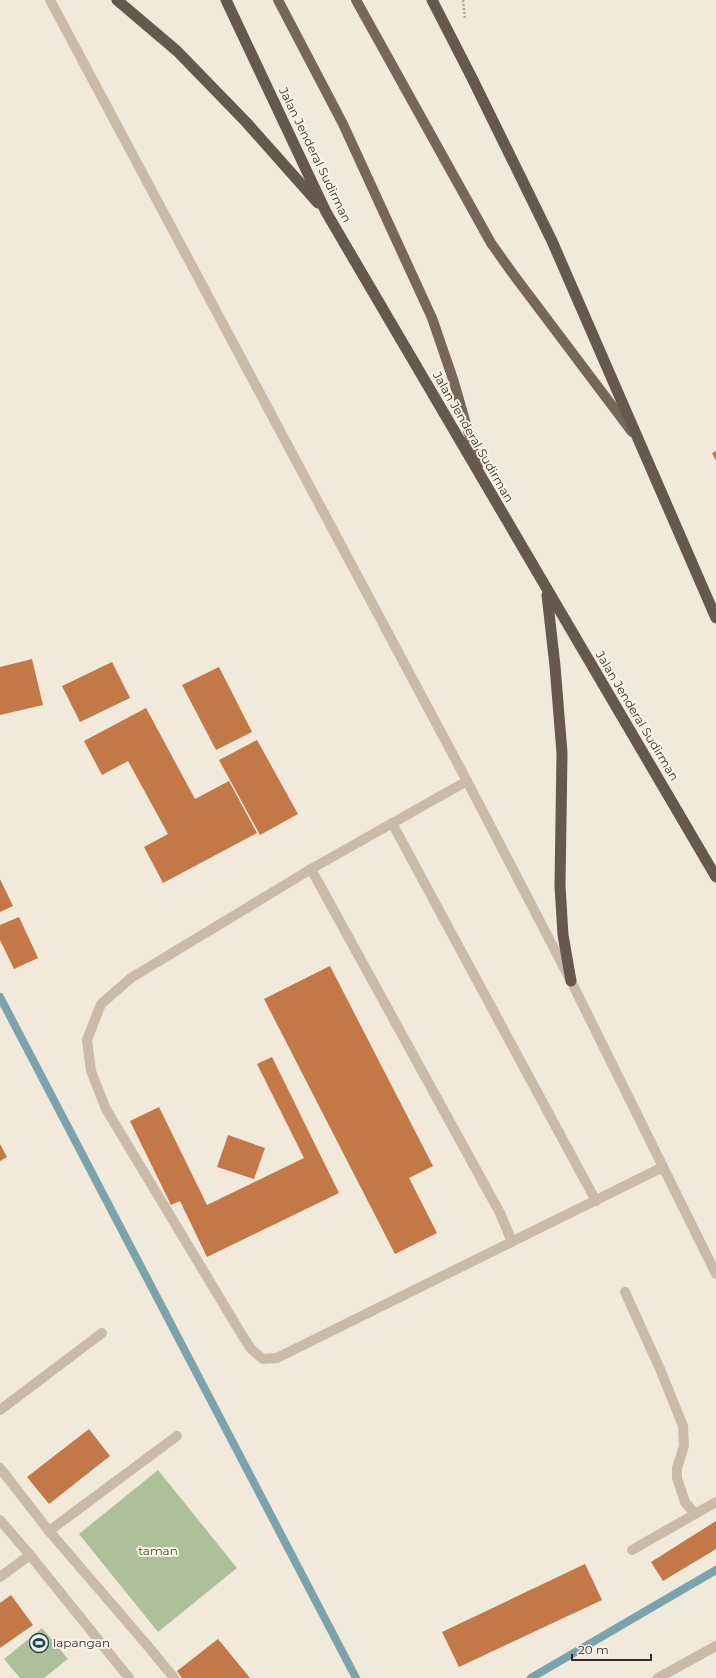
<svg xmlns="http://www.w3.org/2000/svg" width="716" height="1678" font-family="Montserrat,sans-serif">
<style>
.green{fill:#aebf9b}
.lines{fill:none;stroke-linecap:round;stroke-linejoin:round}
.stream{stroke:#7ba3ad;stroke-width:8}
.building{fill:#c37847}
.path{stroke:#b4a691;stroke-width:2.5;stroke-dasharray:2 2;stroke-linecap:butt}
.service{stroke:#c9bba7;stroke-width:10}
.minor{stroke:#c9bba7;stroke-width:10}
.tertiary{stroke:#c9bba7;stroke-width:10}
.primary{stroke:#776759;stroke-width:10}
.trunk{stroke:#66584c;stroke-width:11}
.labels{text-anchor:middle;stroke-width:4;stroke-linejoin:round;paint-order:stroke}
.street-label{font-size:12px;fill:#352e27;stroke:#f9f3e7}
.park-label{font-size:12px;fill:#3f532c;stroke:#f9f3e7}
.poi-label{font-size:12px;fill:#352e27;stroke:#f9f3e7;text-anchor:start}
</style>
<rect width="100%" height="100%" fill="#f1eadb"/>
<!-- green -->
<g class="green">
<polygon points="158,1470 237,1568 158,1632 79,1534"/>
<polygon points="42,1628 68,1659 44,1678 20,1678 4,1659"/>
</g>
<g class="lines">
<!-- stream -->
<g class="stream">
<polyline points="0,997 356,1678"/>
<polyline points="531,1678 716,1570"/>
</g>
</g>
<!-- building -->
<g class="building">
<polygon points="716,451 716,461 712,453"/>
<polygon points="32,659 43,705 0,715 0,667"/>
<polygon points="112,662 130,698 80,722 62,686"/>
<polygon points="219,667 252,732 216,750 182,685"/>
<polygon points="146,708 195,799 229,781 257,833 163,883 144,847 168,834 128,761 102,775 84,741"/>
<polygon points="257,740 298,814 260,835 219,760"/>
<polygon points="0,879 13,906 0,912"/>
<polygon points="19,917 38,958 14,969 0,940 0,925"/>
<polygon points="330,966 433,1166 409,1178 437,1233 395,1254 264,999"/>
<polygon points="272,1057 339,1193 207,1257 180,1201 171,1205 130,1121 159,1107 207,1205 304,1158 257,1064"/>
<polygon points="228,1135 265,1148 254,1179 217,1167"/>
<polygon points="0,1144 7,1157 0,1161"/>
<polygon points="89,1429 110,1456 49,1504 27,1477"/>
<polygon points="716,1521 716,1549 663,1581 651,1562"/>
<polygon points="585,1564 602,1600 459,1667 442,1632"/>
<polygon points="11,1595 33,1625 0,1648 0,1603"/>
<polygon points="218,1639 250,1678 182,1678 177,1671"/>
</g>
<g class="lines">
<!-- path -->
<polyline class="path" points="463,0 465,19"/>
<!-- service -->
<g class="service">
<polyline points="467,781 311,869 131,978 101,1004 87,1040 91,1071 106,1109 242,1335 251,1349 263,1359 277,1358 663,1167"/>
<polyline points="392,823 596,1201"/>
<polyline points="311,869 500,1213 512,1242"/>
<polyline points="625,1292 660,1369 683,1426 684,1446 677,1468 677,1478 685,1502 694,1513"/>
<polyline points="632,1550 716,1502"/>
</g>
<!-- minor -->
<g class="minor">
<polyline points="0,1410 102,1333"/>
<polyline points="0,1468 49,1531 147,1645 174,1678"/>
<polyline points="0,1520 30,1555 129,1678"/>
<polyline points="49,1531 177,1436"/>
<polyline points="0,1577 30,1555"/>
<polyline points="658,1678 716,1646"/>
</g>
<!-- tertiary -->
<polyline class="tertiary" points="50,0 467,781 571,981 716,1274"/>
<!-- primary -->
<g class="primary">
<polyline points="278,0 343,124 432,318 454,382 478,466"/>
<polyline points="356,0 491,243 513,274 632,432"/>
</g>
<!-- trunk -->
<g class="trunk">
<polyline points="117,0 177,51 246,122 318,203"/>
<polyline points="226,0 326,212 716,877"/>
<polyline points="432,0 472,78 552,241 716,618"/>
<polyline points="547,595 555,666 562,753 560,886 563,935 571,981"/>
</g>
</g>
<!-- icons -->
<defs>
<symbol id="stadium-ring" viewBox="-11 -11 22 22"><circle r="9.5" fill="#f9f3e7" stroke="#1e4956" stroke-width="1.5"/><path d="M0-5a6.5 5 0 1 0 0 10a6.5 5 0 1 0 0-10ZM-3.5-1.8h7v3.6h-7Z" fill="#1e4956"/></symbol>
</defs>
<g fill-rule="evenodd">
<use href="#stadium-ring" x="28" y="1632" width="22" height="22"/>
</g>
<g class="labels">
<!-- street labels -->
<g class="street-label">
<text transform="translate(315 155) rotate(64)" y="4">Jalan Jenderal Sudirman</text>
<text transform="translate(473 437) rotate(60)" y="4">Jalan Jenderal Sudirman</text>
<text transform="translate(637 716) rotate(59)" y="4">Jalan Jenderal Sudirman</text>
</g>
<!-- park labels -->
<g class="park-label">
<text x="158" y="1555">taman</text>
</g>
<!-- poi labels -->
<g class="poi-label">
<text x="53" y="1647">lapangan</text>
</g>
</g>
<!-- scale -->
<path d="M572 1654v6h79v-6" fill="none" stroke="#352e27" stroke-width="2"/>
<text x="578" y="1654" font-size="12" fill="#352e27" stroke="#f9f3e7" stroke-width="3" paint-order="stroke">20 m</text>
</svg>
